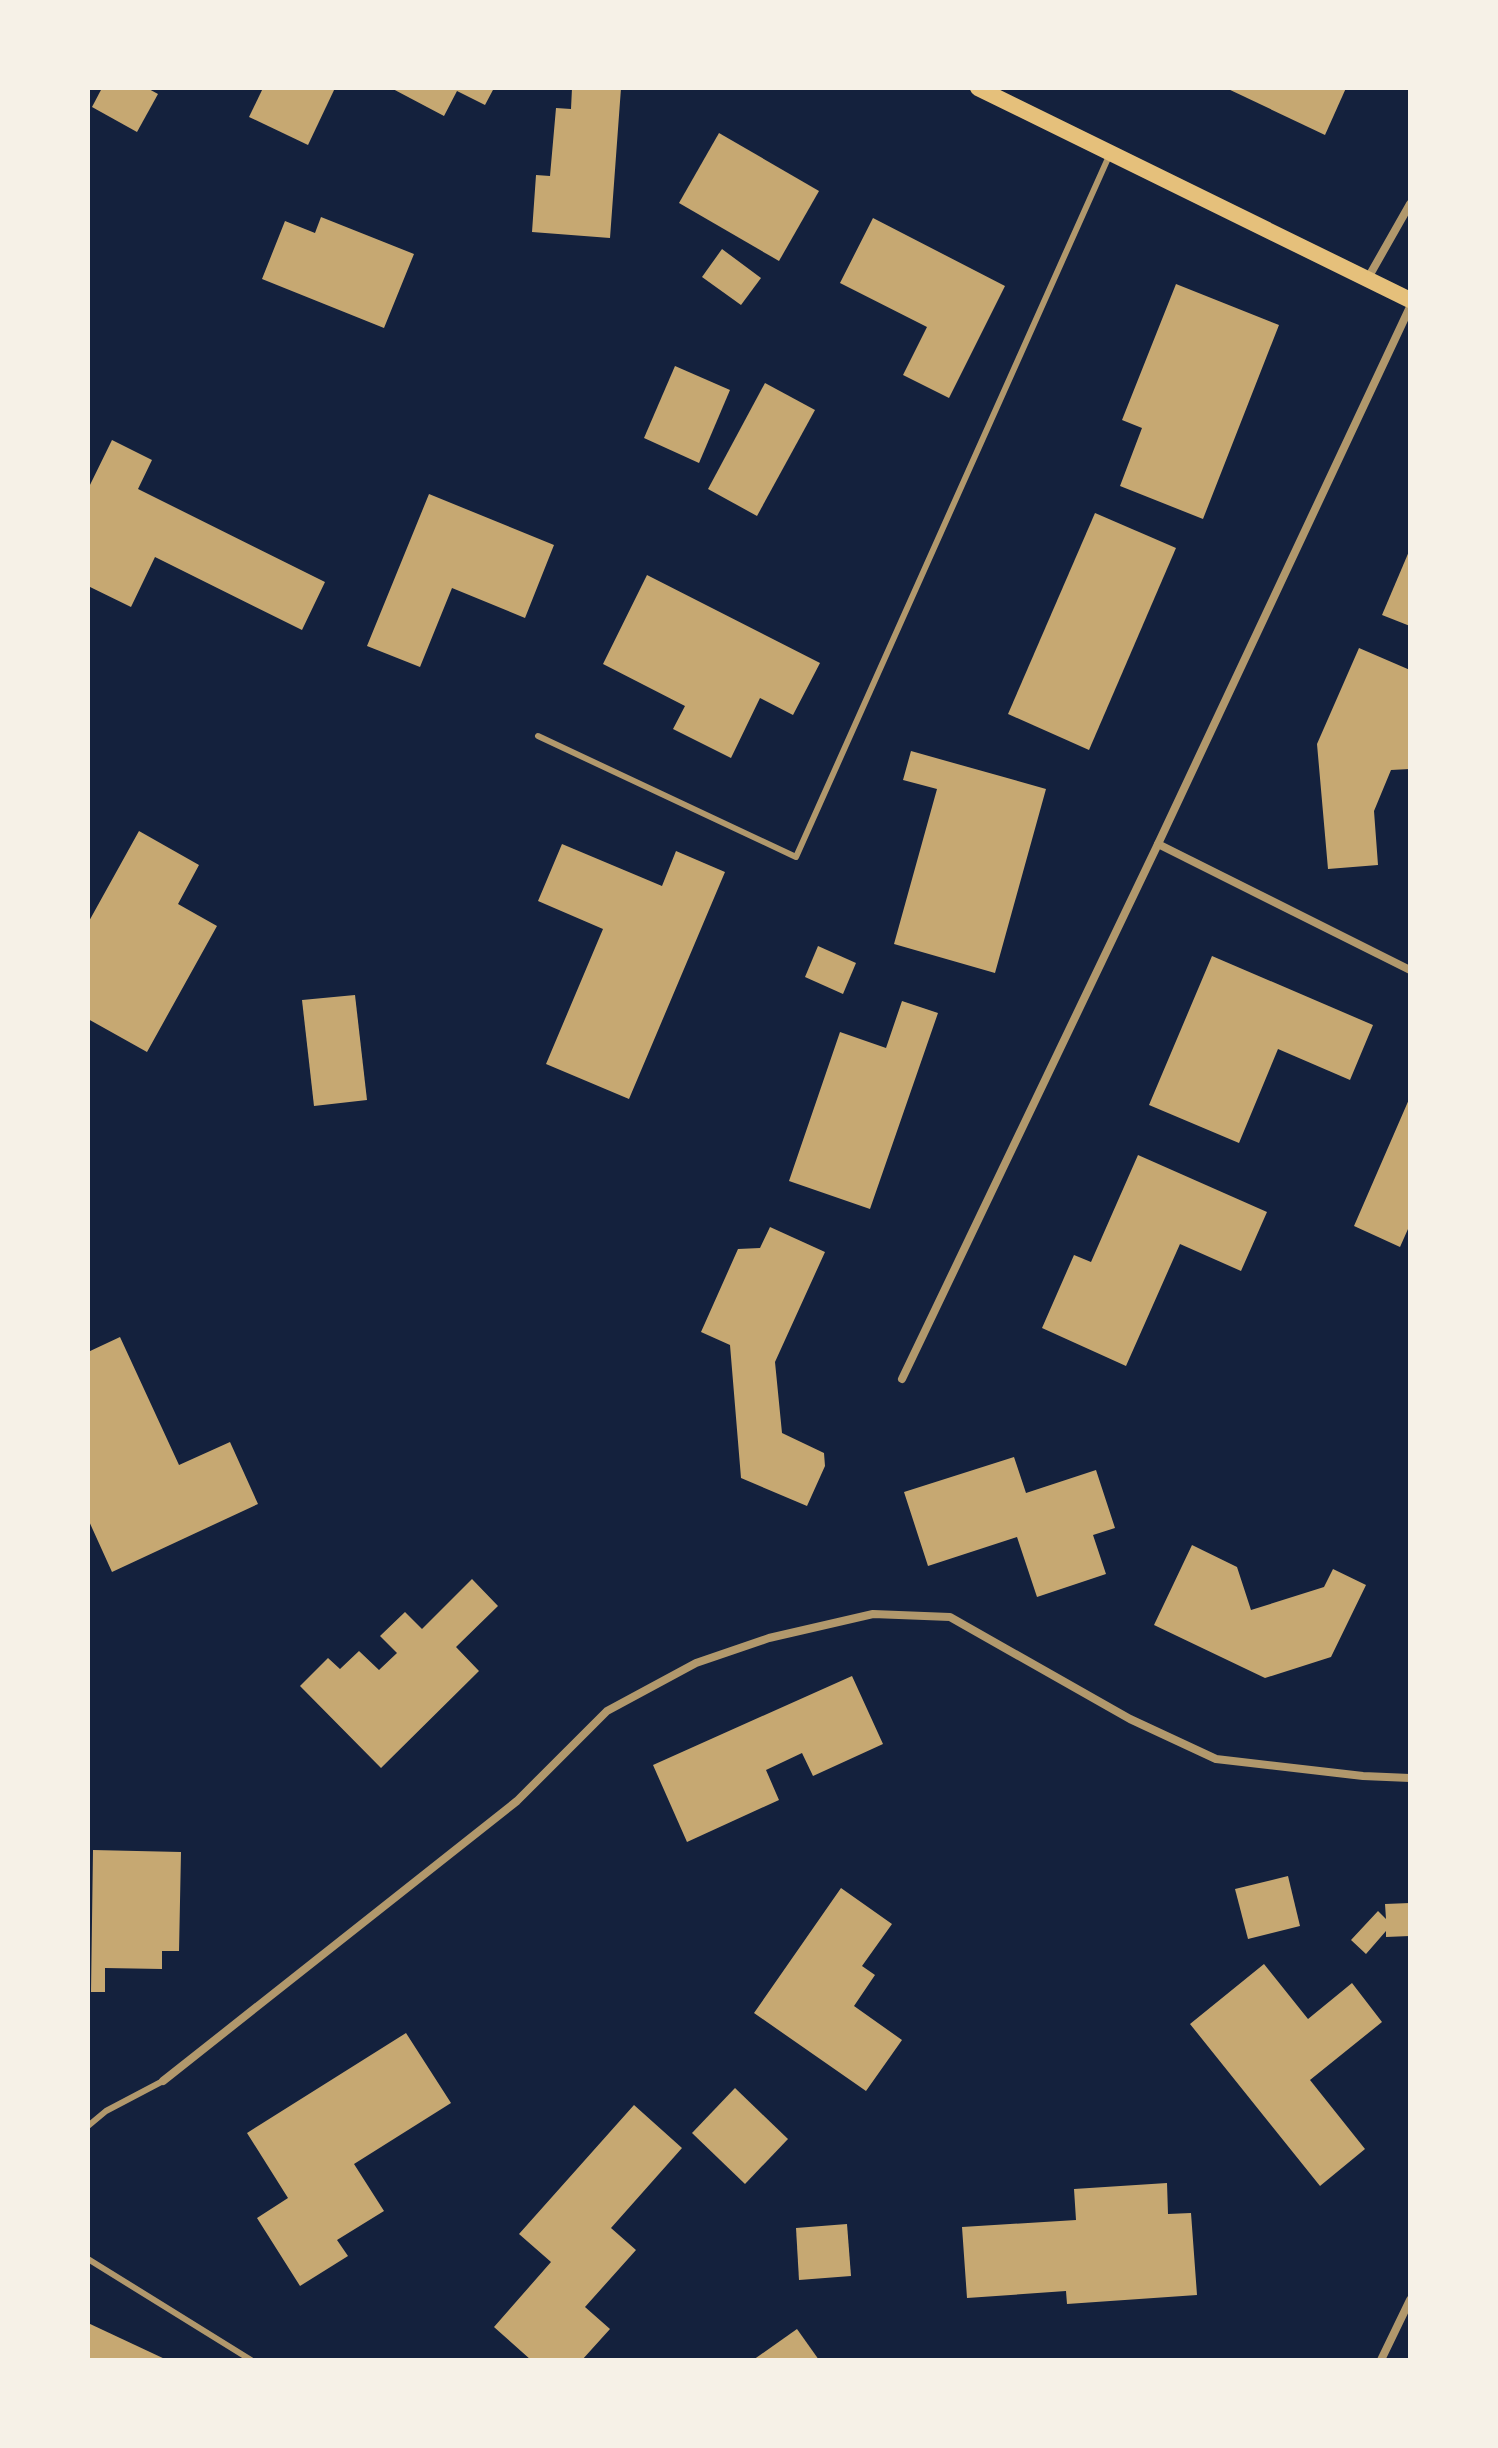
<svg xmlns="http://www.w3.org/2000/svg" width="1498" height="2448" font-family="Quicksand,sans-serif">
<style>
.building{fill:#c6a872}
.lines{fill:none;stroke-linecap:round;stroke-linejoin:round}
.service{stroke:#b1986c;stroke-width:6}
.minor{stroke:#b1986c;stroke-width:8}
.secondary{stroke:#e5c07b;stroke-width:16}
</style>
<rect width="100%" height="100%" fill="#14213d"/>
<!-- building -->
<g class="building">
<polygon points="102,88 147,88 158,94 137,132 92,107"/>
<polygon points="263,88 335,88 308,145 249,117"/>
<polygon points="391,88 494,88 485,105 457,91 444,116"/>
<polygon points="572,88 621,88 610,238 532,232 536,175 550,176 556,108 571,109"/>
<polygon points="1226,88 1346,88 1325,135"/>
<polygon points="719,133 819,191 779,261 679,203"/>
<polygon points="321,217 414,254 384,328 262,279 285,221 315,233"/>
<polygon points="873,218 1005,286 949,398 903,375 927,327 840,283"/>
<polygon points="722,249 761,278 741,305 702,277"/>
<polygon points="1176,284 1279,325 1203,519 1120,486 1142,428 1122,420"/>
<polygon points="675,366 730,390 699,463 644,438"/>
<polygon points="765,383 815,410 757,516 708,489"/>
<polygon points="112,440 152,460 138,489 325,582 302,630 155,557 131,607 88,586 88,489"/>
<polygon points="429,494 554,545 525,618 452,588 420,667 367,646"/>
<polygon points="1095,513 1176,548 1089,750 1008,714"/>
<polygon points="1410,549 1410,626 1382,615"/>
<polygon points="647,575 820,663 793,715 760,698 731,758 673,729 685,706 603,664"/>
<polygon points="1359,648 1410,670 1410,769 1391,770 1374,811 1378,865 1328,869 1317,744"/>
<polygon points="911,751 1046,789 995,973 894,944 937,789 903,780"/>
<polygon points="139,831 199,865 178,904 217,926 147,1052 88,1019 88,923"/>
<polygon points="562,844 662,886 676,851 725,872 629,1099 546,1064 603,929 538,901"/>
<polygon points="818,946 856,963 843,994 805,977"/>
<polygon points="1212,956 1373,1025 1350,1080 1278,1049 1239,1143 1149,1105"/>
<polygon points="355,995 367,1100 314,1106 302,1000"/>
<polygon points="902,1001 938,1013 870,1209 789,1181 840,1032 886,1048"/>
<polygon points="1410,1097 1410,1229 1408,1229 1400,1247 1354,1226"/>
<polygon points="1138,1155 1267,1212 1241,1271 1180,1244 1126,1366 1042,1328 1074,1255 1091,1262"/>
<polygon points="770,1227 825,1252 775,1362 782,1433 824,1453 825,1466 807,1506 741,1478 730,1345 701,1332 738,1249 760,1248"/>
<polygon points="120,1337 179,1465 230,1442 258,1504 112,1572 88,1519 88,1352"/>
<polygon points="1014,1457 1026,1493 1096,1470 1115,1528 1093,1535 1106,1574 1037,1597 1017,1537 928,1566 904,1492"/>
<polygon points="1192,1545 1237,1567 1251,1610 1324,1587 1333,1569 1366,1585 1331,1657 1265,1678 1154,1625"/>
<polygon points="472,1579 498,1606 456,1647 479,1671 381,1768 300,1686 328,1658 340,1669 359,1651 379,1670 397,1653 380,1636 405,1612 422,1629"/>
<polygon points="852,1676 883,1744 813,1776 802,1753 766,1770 779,1800 687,1842 653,1765"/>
<polygon points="93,1850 181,1852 179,1951 162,1951 162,1969 105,1968 105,1992 91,1992"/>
<polygon points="1288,1876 1300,1926 1248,1939 1235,1889"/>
<polygon points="841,1888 892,1924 862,1966 875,1975 854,2006 902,2040 866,2091 754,2013"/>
<polygon points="1410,1903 1410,1936 1386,1937 1386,1931 1366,1954 1351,1940 1378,1911 1386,1919 1385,1904"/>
<polygon points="1264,1964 1308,2019 1352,1983 1382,2022 1310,2080 1365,2149 1320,2186 1190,2024"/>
<polygon points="406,2033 451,2103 354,2164 384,2211 337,2240 348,2256 300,2286 257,2218 288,2198 247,2133"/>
<polygon points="735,2088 788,2139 745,2184 692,2133"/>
<polygon points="634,2105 682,2148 611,2228 636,2250 585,2307 610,2329 582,2360 531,2360 494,2327 551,2262 519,2234"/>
<polygon points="1167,2183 1168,2214 1191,2213 1197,2295 1067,2304 1066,2291 967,2298 962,2227 1076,2220 1074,2189"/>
<polygon points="847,2224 851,2276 799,2280 796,2228"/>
<polygon points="88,2323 167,2360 88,2360"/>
<polygon points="797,2329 819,2360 753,2360"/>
</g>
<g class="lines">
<!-- service -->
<g class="service">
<polyline points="538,736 796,857 1109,156"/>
<polyline points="88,2126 106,2111 163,2081"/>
<polyline points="88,2259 251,2360"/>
</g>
<!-- minor -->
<g class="minor">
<polyline points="1368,278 1410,204"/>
<polyline points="1158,844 1410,970"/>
<polyline points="902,1379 1158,844 1410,307"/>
<polyline points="163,2081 517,1801 607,1711 696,1663 769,1638 873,1614 950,1617 1130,1719 1216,1759 1363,1776 1410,1778"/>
<polyline points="1381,2360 1410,2300"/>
</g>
<!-- secondary -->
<polyline class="secondary" points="978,88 1410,300"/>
</g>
<!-- border -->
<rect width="1498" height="2448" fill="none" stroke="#f6f1e7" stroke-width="180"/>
</svg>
